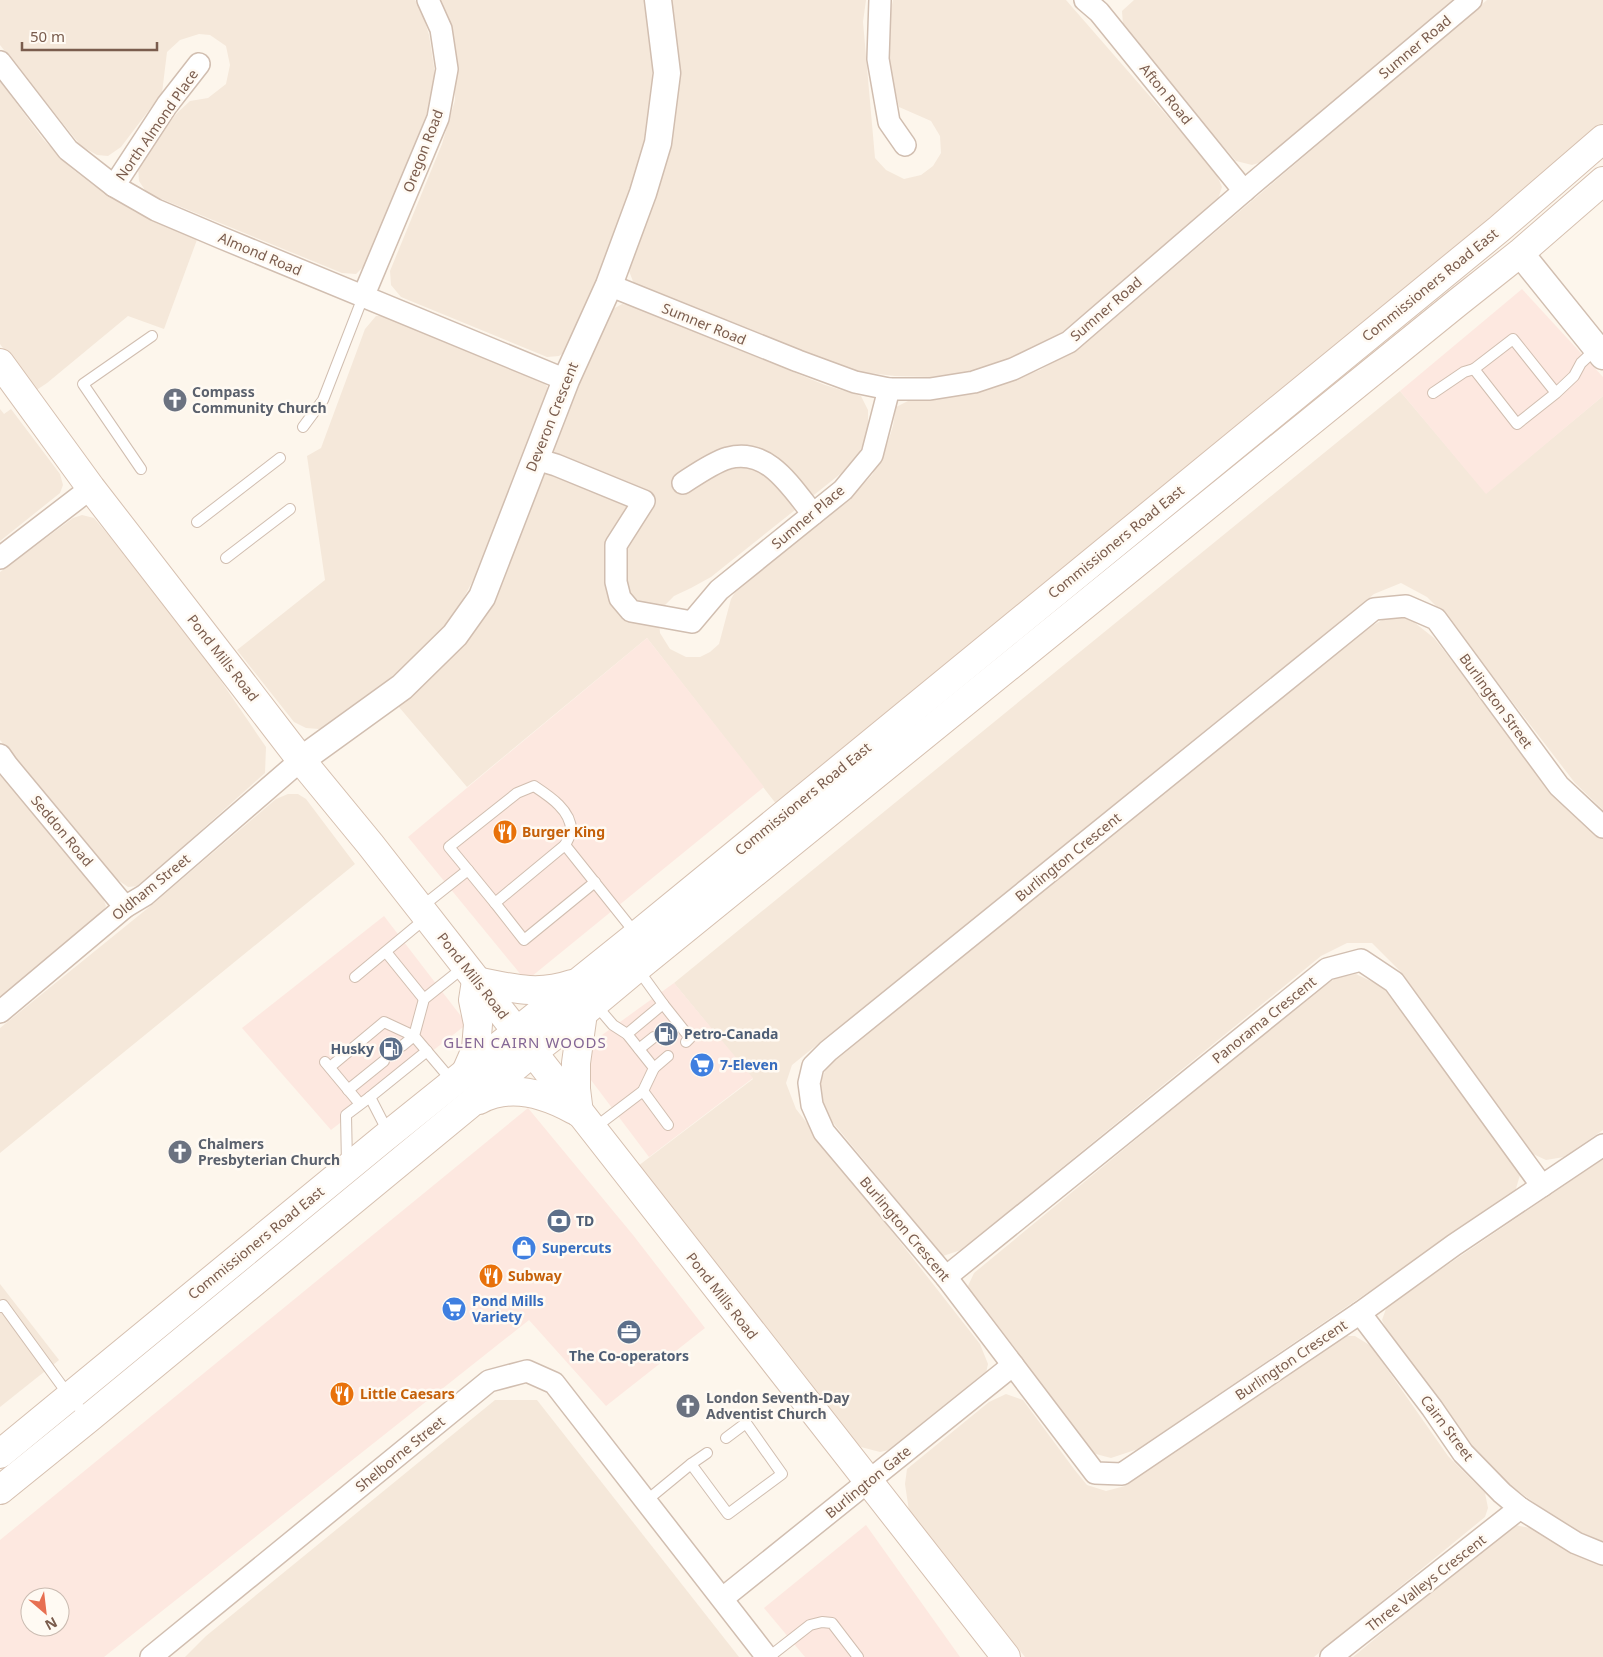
<svg xmlns="http://www.w3.org/2000/svg" width="1603" height="1657" font-family="'Noto Sans',sans-serif">
<style>
.residential{fill:#f5e8da}
.commercial{fill:#fde8e0;fill-rule:evenodd}
.lines{fill:none;stroke-linecap:round;stroke-linejoin:round}
.service-casing{stroke:#d1beb0;stroke-width:12}
.minor-casing{stroke:#d1beb0;stroke-width:24}
.tertiary-casing{stroke:#d1beb0;stroke-width:29}
.secondary-casing{stroke:#d6c0b0;stroke-width:30}
.service{stroke:#fff;stroke-width:10}
.minor{stroke:#fff;stroke-width:21}
.tertiary{stroke:#fff;stroke-width:26}
.secondary{stroke:#fff;stroke-width:28}
.labels{text-anchor:middle;stroke-width:5;stroke-linejoin:round;paint-order:stroke}
.street-label{font-size:14px;fill:#7a5c4d;stroke:#fffaf3}
.worship-label{font-size:14px;font-weight:bold;fill:#5b616d;stroke:#fffaf3;text-anchor:start}
.food-label{font-size:14px;font-weight:bold;fill:#c56008;stroke:#fffaf3;text-anchor:start}
.service-label{font-size:14px;font-weight:bold;fill:#4e5e75;stroke:#fffaf3;text-anchor:start}
.shop-label{font-size:14px;font-weight:bold;fill:#366cbe;stroke:#fffaf3;text-anchor:start}
.neighbourhood-label{font-size:15px;letter-spacing:1px;fill:#846695;stroke:#fffaf3}
</style>
<rect width="100%" height="100%" fill="#fdf6ec"/>
<!-- residential -->
<g class="residential">
<polygon points="0,0 415,0 421,9 429,35 434,67 434,95 368,262 356,274 342,273 147,193 139,181 138,166 176,114 190,101 208,98 226,84 230,65 226,46 210,35 199,34 180,40 167,52 162,93 121,147 108,156 97,155 81,146 0,45"/>
<polygon points="441,0 644,0 652,40 652,81 642,166 573,346 559,356 547,357 401,297 391,285 390,271 442,144 455,100 455,55 451,29"/>
<polygon points="667,0 866,0 863,22 875,158 886,170 904,179 921,175 933,166 941,153 940,136 931,121 899,107 888,60 889,19 893,0 1066,0 1215,171 1222,187 1217,202 1064,331 1034,349 997,364 965,373 931,377 895,376 861,372 835,364 634,284 629,271 632,252"/>
<polygon points="1134,0 1458,0 1268,160 1252,165 1236,161 1132,42 1123,25 1122,11"/>
<polygon points="1487,0 1603,0 1603,123 1380,313 777,805 647,638 467,787 393,700 441,661 605,317 613,309 622,304 632,306 825,385 861,396 868,410 868,433 860,451 844,471 711,577 691,588 674,596 665,605 659,620 660,633 670,649 686,657 700,657 710,652 719,644 731,599 738,587 856,492 872,475 884,454 893,426 896,407 912,399 1004,383 1040,370 1074,350 1095,335"/>
<polygon points="0,81 43,139 71,168 93,185 135,212 198,237 164,329 128,316 47,383 35,391 0,344"/>
<polygon points="376,316 389,316 538,377 547,386 550,397 478,571 463,599 448,624 429,644 349,714 334,724 319,729 306,728 294,722 237,650 325,580 307,456 321,448 365,329"/>
<polygon points="1400,391 1486,493 1603,396 1603,810 1575,783 1447,617 1427,597 1401,583 1374,594 792,1065 786,1083 796,1109 980,1344 988,1364 986,1373 898,1448 880,1452 861,1447 849,1439 638,1166 753,1079 674,983"/>
<polygon points="0,409 4,414 11,409 60,474 63,485 60,493 0,541"/>
<polygon points="82,515 94,518 110,537 208,662 266,747 265,773 148,878 138,886 128,887 115,878 0,740 0,572 73,518"/>
<polygon points="1391,615 1410,619 1434,638 1539,772 1585,823 1603,838 1603,1130 1564,1157 1546,1160 1533,1154 1401,972 1372,943 1347,943 1321,956 961,1250 943,1256 830,1119 821,1101 820,1083 828,1064 1370,627"/>
<polygon points="0,768 101,893 106,906 97,919 0,999"/>
<polygon points="288,794 298,794 306,799 355,864 0,1153 0,1028 148,908 276,799"/>
<polygon points="1356,974 1383,987 1510,1153 1520,1175 1515,1192 1138,1449 1111,1458 1092,1453 972,1301 968,1286 974,1273 1316,991 1336,978"/>
<polygon points="1603,1159 1603,1545 1602,1545 1562,1523 1507,1483 1472,1448 1388,1333 1382,1320 1387,1306"/>
<polygon points="0,1284 59,1360 0,1407"/>
<polygon points="1340,1336 1355,1336 1371,1346 1448,1456 1485,1493 1488,1508 1485,1517 1314,1657 1025,1657 909,1511 905,1484 907,1469 989,1402 1006,1394 1023,1400 1074,1469 1087,1485 1106,1491 1125,1486"/>
<polygon points="495,1400 537,1400 739,1657 185,1657 206,1636"/>
<polygon points="1515,1525 1530,1528 1563,1547 1603,1565 1603,1657 1353,1657 1501,1534"/>
</g>
<!-- commercial -->
<g class="commercial">
<polygon points="1522,289 1603,377 1603,396 1486,494 1400,391"/>
<polygon points="647,638 764,787 526,981 408,837"/>
<polygon points="384,916 467,1024 331,1130 242,1028"/>
<polygon points="674,983 753,1078 649,1157 591,1080 591,1043"/>
<path d="M528 1108 633 1235 705 1328 606 1406 529 1320 104 1657H0V1540ZM30 1597H60V1627H30Z"/>
<polygon points="866,1525 960,1657 805,1657 764,1608"/>
</g>
<g class="lines">
<defs>
<g id="service">
<polyline points="1433,393 1464,372 1474,369"/>
<polyline points="1556,393 1513,339 1474,369 1517,424 1556,393 1574,376 1581,363 1597,348"/>
<polyline points="303,427 323,400 363,297"/>
<polyline points="141,469 83,384 152,336"/>
<polyline points="197,522 280,458"/>
<polyline points="226,558 290,509"/>
<path d="M468 870 449 847 517 793 534 786C549 796 571 810 571 830 571 835 567 841 565 845"/>
<polyline points="495,903 524,940 595,882"/>
<polyline points="420,908 468,870 495,903 565,845 636,934"/>
<polyline points="386,952 424,999"/>
<polyline points="355,977 426,918"/>
<polyline points="663,1004 690,1038 686,1042"/>
<polyline points="627,1034 663,1004 637,968"/>
<polyline points="639,1049 654,1037"/>
<polyline points="325,1062 360,1104"/>
<polyline points="330,1067 384,1022 414,1036 402,1046"/>
<polyline points="654,1068 668,1056"/>
<polyline points="453,1082 414,1036 424,999 464,967"/>
<polyline points="348,1090 384,1061"/>
<polyline points="643,1091 668,1125"/>
<polyline points="593,1129 643,1091 654,1068 627,1034 613,1025 595,1004"/>
<polyline points="389,1134 370,1097 427,1051"/>
<polyline points="347,1164 346,1115 370,1097"/>
<polyline points="0,1307 3,1305 70,1397 88,1418"/>
<polyline points="691,1464 707,1453"/>
<polyline points="646,1501 691,1464 728,1514 782,1474 746,1423 726,1438"/>
<polyline points="769,1657 810,1625 822,1622 832,1623 858,1657"/>
</g>
<g id="minor">
<polyline points="880,0 878,59 889,122 905,145"/>
<polyline points="1085,0 1099,12 1244,191"/>
<polyline points="0,62 68,150 114,186 156,210 222,238 566,380"/>
<polyline points="114,186 167,105 199,64"/>
<polyline points="609,285 798,361 855,382 889,389 930,389 974,382 1013,369 1069,342 1251,185 1471,0"/>
<polyline points="363,297 438,118 447,69 441,29 428,0"/>
<polyline points="536,459 556,465 644,501 616,545 616,582 620,598 631,611 692,622 719,590 843,490 872,455 889,389"/>
<path d="M683 483C697 474 712 463 728 458 768 447 791 487 813 514"/>
<polyline points="0,558 91,488"/>
<polyline points="0,755 7,765 125,907"/>
<polyline points="1603,827 1559,786 1436,619 1406,606 1374,609 828,1051 813,1066 809,1083 812,1105 824,1132 946,1277 1095,1473 1122,1474 1360,1313 1454,1245 1603,1145"/>
<polyline points="0,1012 125,907 145,895 301,760"/>
<polyline points="946,1277 1327,969 1361,960 1394,982 1542,1186"/>
<polyline points="1360,1313 1432,1408 1463,1453 1502,1493 1520,1508 1576,1543 1603,1554"/>
<polyline points="723,1598 1013,1365"/>
<polyline points="151,1657 489,1381 527,1371 554,1383 767,1657"/>
<polyline points="1331,1657 1520,1508"/>
</g>
<g id="tertiary">
<polyline points="1520,253 1603,356"/>
<polyline points="301,760 402,687 455,635 482,597 566,380 609,285 643,193 658,143 667,73 658,0"/>
</g>
<g id="secondary">
<polyline points="0,363 91,488 238,678 301,760 370,844 1006,1657"/>
<path d="M476 981C511 988 537 996 572 984"/>
<polyline points="466,1072 476,1049 478,1024 473,1000 476,981"/>
<path d="M479 1100C510 1083 545 1094 574 1110"/>
<polyline points="579,1113 576,1089 576,1063 583,1013"/>
<polyline points="0,1454 384,1138 637,935 1499,229 1603,139"/>
<polyline points="0,1490 89,1418 532,1053 583,1013 637,968 1457,303 1520,253 1603,181"/>
</g>
</defs>
<!-- service casing -->
<use href="#service" class="service-casing"/>
<!-- minor casing -->
<use href="#minor" class="minor-casing"/>
<!-- tertiary casing -->
<use href="#tertiary" class="tertiary-casing"/>
<!-- secondary casing -->
<use href="#secondary" class="secondary-casing"/>
<!-- service -->
<use href="#service" class="service"/>
<!-- minor -->
<use href="#minor" class="minor"/>
<!-- tertiary -->
<use href="#tertiary" class="tertiary"/>
<!-- secondary -->
<use href="#secondary" class="secondary"/>
</g>
<!-- icons -->
<defs>
<symbol id="church-disc" viewBox="-11 -11 22 22"><circle r="9.5" fill="#6b7280" stroke="#fffaf3"/><path d="M-1.2-6h2.4v3.5h3.3v2.4h-3.3V6h-2.4V-.1h-3.3v-2.4h3.3Z" fill="#fff"/></symbol>
<symbol id="restaurant-disc" viewBox="-11 -11 22 22"><circle r="9.5" fill="#e8710a" stroke="#fffaf3"/><path d="M-5-6h1v4h1v-4h1v4h1v-4h1v5L-1.5 .5V6h-2V.5L-5-1ZM5-6V6H3V1.5H1.5Q1.5-4 5-6Z" fill="#fff"/></symbol>
<symbol id="fuel-disc" viewBox="-11 -11 22 22"><circle r="9.5" fill="#5c6f8a" stroke="#fffaf3"/><path d="M-5.5-6h7V0h2V4h1.3V-2.5L3-4.5l.8-.8L6-3V5H2.5V1h-1V6h-7ZM-4.2-4.7v3.2H.2V-4.7Z" fill="#fff"/></symbol>
<symbol id="supermarket-disc" viewBox="-11 -11 22 22"><circle r="9.5" fill="#3f7fe0" stroke="#fffaf3"/><path d="M-6-5.5h2.5l.6 2H6L4.5 2H-2.5L-4.4-4H-6ZM-1.5 3.2a1.3 1.3 0 1 0 .1 0ZM3 3.2a1.3 1.3 0 1 0 .1 0Z" fill="#fff"/></symbol>
<symbol id="bank-disc" viewBox="-11 -11 22 22"><circle r="9.5" fill="#5c6f8a" stroke="#fffaf3"/><path d="M-6-4H6V4H-6ZM0-2.3a2.3 2.3 0 1 0 0 4.6a2.3 2.3 0 1 0 0-4.6Z" fill="#fff"/></symbol>
<symbol id="shop-disc" viewBox="-11 -11 22 22"><circle r="9.5" fill="#3f7fe0" stroke="#fffaf3"/><path d="M-5-2.5h2.3a2.7 3.5 0 0 1 5.4 0H5L5.5 6h-11ZM-1.5-2.5h3a1.5 2.3 0 0 0-3 0Z" fill="#fff"/></symbol>
<symbol id="office-disc" viewBox="-11 -11 22 22"><circle r="9.5" fill="#5c6f8a" stroke="#fffaf3"/><path d="M-6-3h4V-5.5h4V-3h4V5H-6ZM-1-4.5V-3h2v-1.5ZM-6 0V1H6V0Z" fill="#fff"/></symbol>
</defs>
<g fill-rule="evenodd">
<use href="#church-disc" x="161" y="386" width="28" height="28"/>
<use href="#restaurant-disc" x="491" y="818" width="28" height="28"/>
<use href="#fuel-disc" x="652" y="1020" width="28" height="28"/>
<use href="#fuel-disc" x="377" y="1035" width="28" height="28"/>
<use href="#supermarket-disc" x="688" y="1051" width="28" height="28"/>
<use href="#church-disc" x="166" y="1138" width="28" height="28"/>
<use href="#bank-disc" x="545" y="1207" width="28" height="28"/>
<use href="#shop-disc" x="510" y="1234" width="28" height="28"/>
<use href="#restaurant-disc" x="477" y="1262" width="28" height="28"/>
<use href="#supermarket-disc" x="440" y="1295" width="28" height="28"/>
<use href="#office-disc" x="615" y="1318" width="28" height="28"/>
<use href="#restaurant-disc" x="328" y="1380" width="28" height="28"/>
<use href="#church-disc" x="674" y="1392" width="28" height="28"/>
</g>
<g class="labels">
<!-- street labels -->
<g class="street-label">
<text transform="translate(1415 47) rotate(-40)" y="5">Sumner Road</text>
<text transform="translate(1166 94) rotate(51)" y="5">Afton Road</text>
<text transform="translate(157 125) rotate(-55)" y="5">North Almond Place</text>
<text transform="translate(423 151) rotate(-69)" y="5">Oregon Road</text>
<text transform="translate(260 254) rotate(23)" y="5">Almond Road</text>
<text transform="translate(1430 285) rotate(-39)" y="5">Commissioners Road East</text>
<text transform="translate(1106 309) rotate(-41)" y="5">Sumner Road</text>
<text transform="translate(704 324) rotate(22)" y="5">Sumner Road</text>
<text transform="translate(552 417) rotate(-68)" y="5">Deveron Crescent</text>
<text transform="translate(808 517) rotate(-40)" y="5">Sumner Place</text>
<text transform="translate(1116 542) rotate(-39)" y="5">Commissioners Road East</text>
<text transform="translate(223 658) rotate(52)" y="5">Pond Mills Road</text>
<text transform="translate(1496 701) rotate(54)" y="5">Burlington Street</text>
<text transform="translate(803 799) rotate(-39)" y="5">Commissioners Road East</text>
<text transform="translate(62 831) rotate(50)" y="5">Seddon Road</text>
<text transform="translate(1068 857) rotate(-39)" y="5">Burlington Crescent</text>
<text transform="translate(151 887) rotate(-39)" y="5">Oldham Street</text>
<text transform="translate(473 976) rotate(52)" y="5">Pond Mills Road</text>
<text transform="translate(1264 1020) rotate(-39)" y="5">Panorama Crescent</text>
<text transform="translate(905 1229) rotate(50)" y="5">Burlington Crescent</text>
<text transform="translate(256 1243) rotate(-39)" y="5">Commissioners Road East</text>
<text transform="translate(722 1296) rotate(52)" y="5">Pond Mills Road</text>
<text transform="translate(1291 1360) rotate(-34)" y="5">Burlington Crescent</text>
<text transform="translate(1447 1428) rotate(53)" y="5">Cairn Street</text>
<text transform="translate(400 1454) rotate(-39)" y="5">Shelborne Street</text>
<text transform="translate(868 1482) rotate(-39)" y="5">Burlington Gate</text>
<text transform="translate(1426 1583) rotate(-38)" y="5">Three Valleys Crescent</text>
</g>
<!-- worship labels -->
<g class="worship-label">
<text x="192" y="397">Compass<tspan x="192" dy="16">Community Church</tspan></text>
<text x="198" y="1149">Chalmers<tspan x="198" dy="16">Presbyterian Church</tspan></text>
<text x="706" y="1403">London Seventh-Day<tspan x="706" dy="16">Adventist Church</tspan></text>
</g>
<!-- food labels -->
<g class="food-label">
<text x="522" y="837">Burger King</text>
<text x="508" y="1281">Subway</text>
<text x="360" y="1399">Little Caesars</text>
</g>
<!-- service labels -->
<g class="service-label">
<text x="684" y="1039">Petro-Canada</text>
<text x="374" y="1054" text-anchor="end">Husky</text>
<text x="576" y="1226">TD</text>
<text x="629" y="1361" text-anchor="middle">The Co-operators</text>
</g>
<!-- shop labels -->
<g class="shop-label">
<text x="720" y="1070">7-Eleven</text>
<text x="542" y="1253">Supercuts</text>
<text x="472" y="1306">Pond Mills<tspan x="472" dy="16">Variety</tspan></text>
</g>
<!-- neighbourhood labels -->
<g class="neighbourhood-label">
<text x="525" y="1048">GLEN CAIRN WOODS</text>
</g>
</g>
<!-- north arrow -->
<g transform="translate(45 1612) rotate(152)"><circle r="24" fill="#fffaf3" stroke="#cabbb1"/>
<path d="M0-4L9 19L0 12L-9 19Z" fill="#e76f51"/>
<text y="-8" font-size="14" font-weight="bold" text-anchor="middle" fill="#7a5c4d">N</text>
</g>
<!-- scale -->
<path d="M22 42v8h135v-8" fill="none" stroke="#7a5c4d" stroke-width="2.5"/>
<text x="30" y="42" font-size="15" fill="#7a5c4d" stroke="#fffaf3" stroke-width="4" paint-order="stroke">50 m</text>
</svg>
